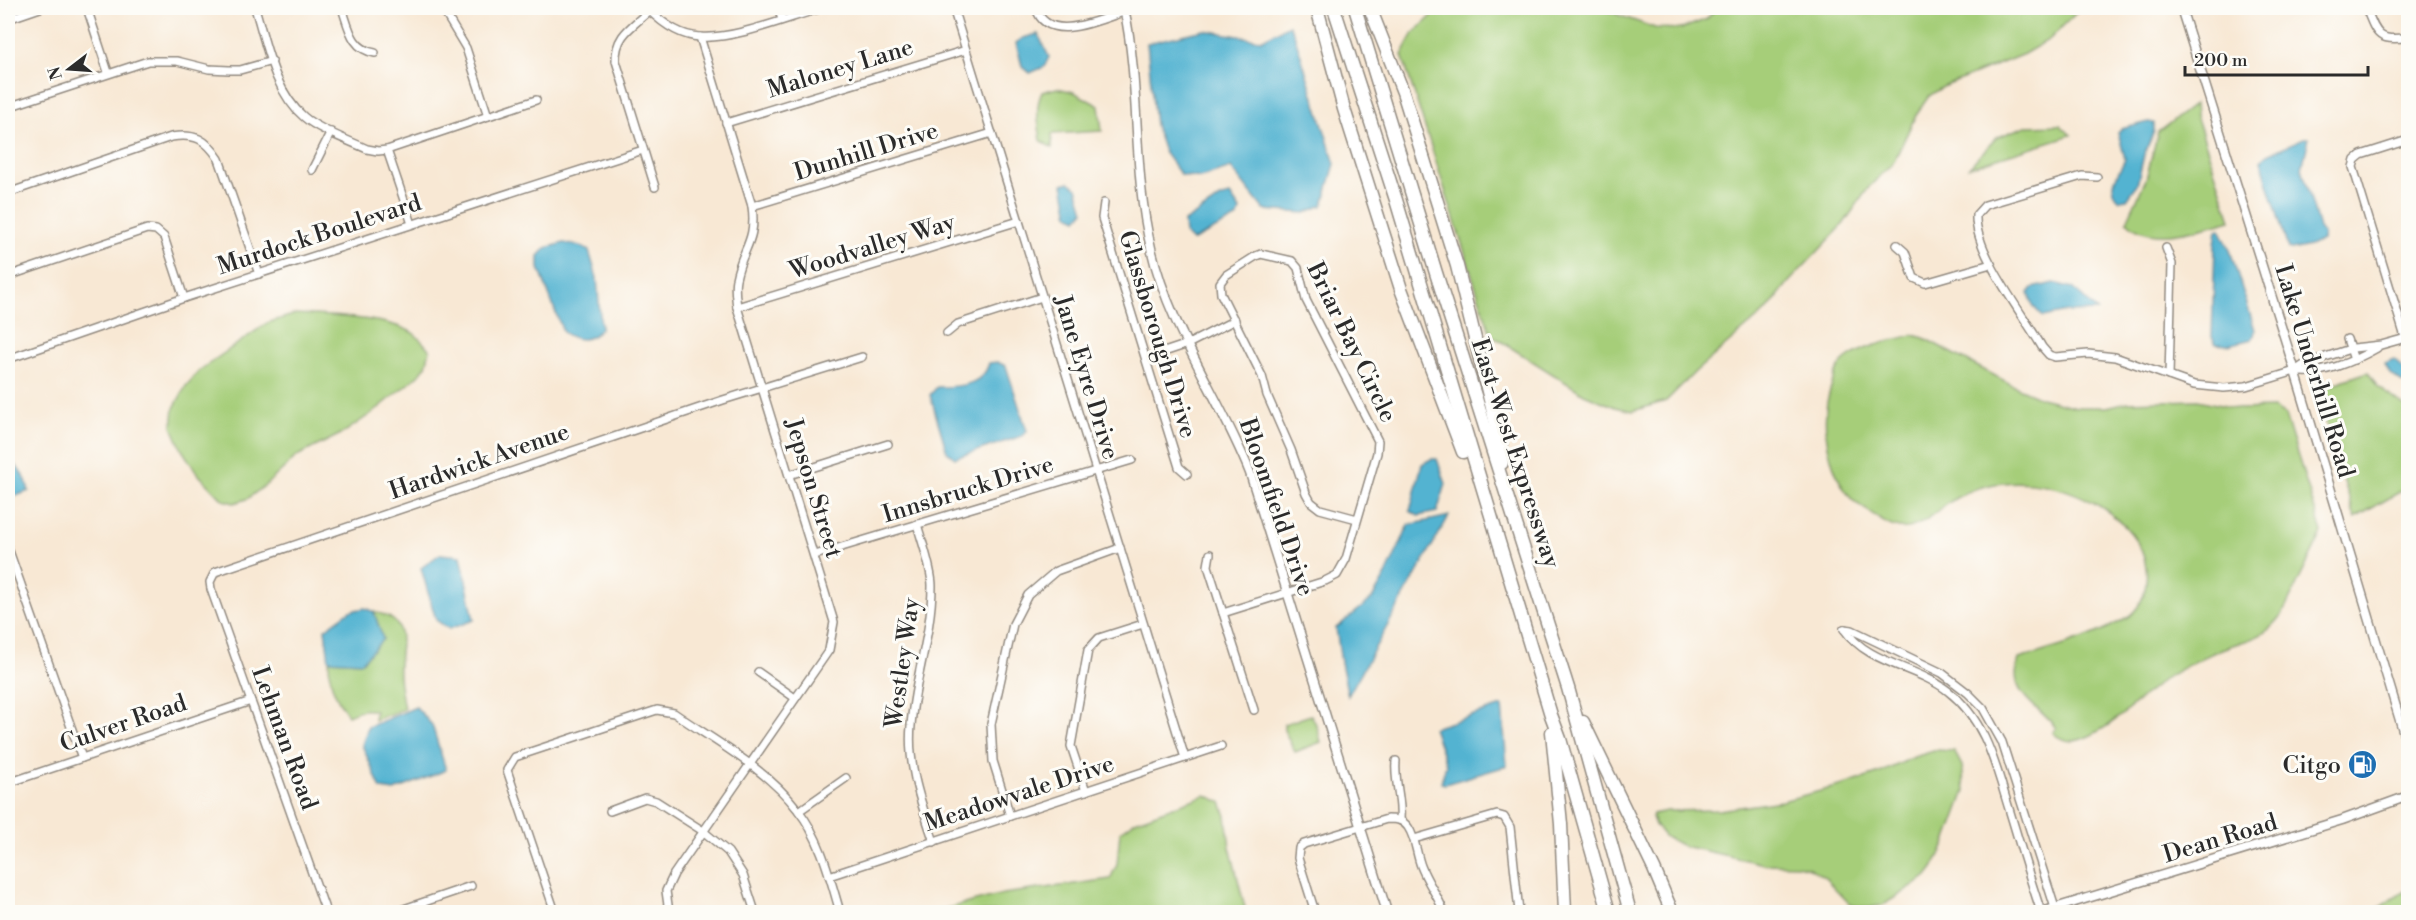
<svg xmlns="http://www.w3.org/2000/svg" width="2416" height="920" font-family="'Libre Bodoni',serif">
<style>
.green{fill:#a6ce79;stroke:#687c52;stroke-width:1.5}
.water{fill:#53b3d1;stroke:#3f6f7e;stroke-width:1.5}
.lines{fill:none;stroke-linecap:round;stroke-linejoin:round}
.minor-casing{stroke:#928a80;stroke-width:10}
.tertiary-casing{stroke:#928a80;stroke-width:11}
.motorway-casing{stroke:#928a80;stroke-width:15}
.minor{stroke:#fff;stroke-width:7}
.tertiary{stroke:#fff;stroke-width:8}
.motorway{stroke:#fff;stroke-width:12}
.labels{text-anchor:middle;stroke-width:6;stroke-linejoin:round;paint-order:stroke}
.street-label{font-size:24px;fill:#2b2b2b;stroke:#fdfcf7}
.poi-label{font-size:24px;fill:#2b2b2b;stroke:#fdfcf7;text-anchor:end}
</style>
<rect width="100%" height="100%" fill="#fdfcf7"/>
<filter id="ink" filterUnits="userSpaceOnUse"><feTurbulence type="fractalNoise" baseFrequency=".0167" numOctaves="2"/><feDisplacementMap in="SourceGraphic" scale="12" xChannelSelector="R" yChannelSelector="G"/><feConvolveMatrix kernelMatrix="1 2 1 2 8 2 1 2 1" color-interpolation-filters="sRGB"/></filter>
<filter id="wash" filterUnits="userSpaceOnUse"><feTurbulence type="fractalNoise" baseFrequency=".008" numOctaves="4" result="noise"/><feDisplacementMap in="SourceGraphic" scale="24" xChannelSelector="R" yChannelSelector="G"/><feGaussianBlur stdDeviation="1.35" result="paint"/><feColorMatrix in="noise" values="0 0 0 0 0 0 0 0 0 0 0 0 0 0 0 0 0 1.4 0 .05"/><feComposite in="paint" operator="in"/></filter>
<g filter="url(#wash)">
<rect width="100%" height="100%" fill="#f8e8d4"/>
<!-- green -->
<g class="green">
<polygon points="1440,8 1599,8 1655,28 1681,29 1707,19 1716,8 2081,8 2050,39 2024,54 1943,87 1929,96 1917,113 1893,163 1869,187 1842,226 1788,283 1768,309 1696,371 1666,401 1633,411 1615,407 1584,394 1491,335 1402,55 1414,33"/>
<path d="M1057 88 1074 92 1099 106 1102 131 1052 134V148L1041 141C1039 124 1034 108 1042 92Z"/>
<path d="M2195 104 2196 115 2231 220C2201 228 2150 247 2127 221L2146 179 2158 132Z"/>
<polygon points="2060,125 2071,135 1969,167 1996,138 2025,126"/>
<path d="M296 314C327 316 387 317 413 333 419 337 425 345 430 350L426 366 419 375 375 411 343 433 297 456 267 484 247 499 234 503 223 500 197 473 182 450 172 427 174 408 186 386 200 370 267 323Z"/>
<path d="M1913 335 1924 338 2020 389 2041 398 2076 407H2107L2127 402 2198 400 2239 409 2274 408 2285 415 2322 533 2282 615C2263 642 2242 639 2215 652 2198 660 2178 669 2163 680 2137 700 2113 728 2082 739 2071 743 2062 741 2053 733L2056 728C2039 705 2006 695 2019 659 2057 647 2095 638 2129 616 2144 605 2148 584 2146 567 2142 540 2123 521 2101 507 2059 481 2003 472 1958 497 1940 506 1918 535 1895 527 1886 525 1878 518 1871 513 1864 508 1855 504 1850 497 1830 472 1822 432 1827 402 1830 390 1835 368 1845 360 1861 347 1893 340 1913 335Z"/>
<polygon points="2368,372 2377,386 2408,409 2408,487 2355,518 2317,393 2321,388"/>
<path d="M374 612C414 620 397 647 399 676 400 687 402 698 404 709L374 720 375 711C364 708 357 711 348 715 334 696 329 683 329 660L362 662 383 639Z"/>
<polygon points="1311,715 1317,726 1321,742 1295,752 1284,730 1284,724"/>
<polygon points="1937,750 1954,751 1962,766 1965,791 1945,845 1933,868 1927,876 1914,886 1883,905 1868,908 1856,906 1848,902 1825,878 1810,868 1797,865 1764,864 1683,846 1665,837 1655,825 1652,817 1653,814 1667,811 1719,810 1782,801 1847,784 1880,773 1914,757"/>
<polygon points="1205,795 1221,802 1226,816 1230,847 1246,912 933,912 1003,894 1110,879 1117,864 1120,832 1135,821"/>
<polygon points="2408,889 2408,912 2372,912"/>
</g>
<!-- water -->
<g class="water">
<polygon points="1289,25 1294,34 1335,164 1323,205 1305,213 1264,210 1231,168 1200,178 1181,175 1164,152 1155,125 1147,43 1204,30 1261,40"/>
<polygon points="1038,34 1049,57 1044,67 1030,73 1022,66 1016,43 1023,38"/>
<path d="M2149 122 2154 123V131L2144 155 2137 185 2127 199 2120 200C2105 188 2120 172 2125 159L2118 132 2121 129Z"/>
<polygon points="2304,138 2309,138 2302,168 2319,229 2323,234 2322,240 2310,246 2291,250 2288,249 2261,160 2268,154"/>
<polygon points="1069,182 1077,188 1084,211 1077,219 1069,215 1063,184"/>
<polygon points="1230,195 1240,210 1238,217 1192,241 1185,234 1184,222 1222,197"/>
<polygon points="2220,229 2230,250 2255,330 2254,336 2252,339 2228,345 2216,344 2212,337 2215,244 2217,230"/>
<path d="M564 243 580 246 589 251 597 278 601 328C591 342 577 342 563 332L539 268V256L546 248Z"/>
<polygon points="2054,283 2073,288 2097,311 2067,312 2043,317 2033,306 2029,293 2033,288"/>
<polygon points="2394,360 2408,373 2408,386 2390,374 2385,364"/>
<path d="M997 362 1006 366 1027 431 1022 436 955 458 947 452 930 395 937 387C957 387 983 386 989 363Z"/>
<polygon points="1431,459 1437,459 1446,484 1437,512 1418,516 1410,511 1422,464"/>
<polygon points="15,464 26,480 29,491 8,499 8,471"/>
<polygon points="1449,516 1348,696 1341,662 1336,628 1372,599 1386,575 1409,525"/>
<polygon points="440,554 461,556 474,620 449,629 436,620 421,568"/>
<polygon points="365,608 374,612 383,639 362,662 329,660 325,629 350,611"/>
<polygon points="1502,706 1507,766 1445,784 1441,783 1446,764 1433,728"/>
<polygon points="416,707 432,725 446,770 394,791 381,789 362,745 368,727"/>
</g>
</g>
<g filter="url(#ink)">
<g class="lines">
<defs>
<g id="minor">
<polyline points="87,8 108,72"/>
<path d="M255 8C266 43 274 92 304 117 319 130 348 140 367 149L378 151 387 150 536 100"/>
<path d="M342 8C349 27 351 49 375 53"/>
<polyline points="442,8 466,48 488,116"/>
<polyline points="778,8 782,19"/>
<polyline points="953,8 1185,758"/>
<path d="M1036 8C1048 48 1109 15 1135 8"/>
<path d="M2366 8C2376 33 2378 43 2408 37"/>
<path d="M648 9C662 23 680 36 700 37 734 40 789 17 822 8"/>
<path d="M649 11C632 27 615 35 616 61L655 187"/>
<polyline points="8,19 40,8"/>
<polyline points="8,107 148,61 177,61 209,69 229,70 240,70 272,61"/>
<polyline points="726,123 966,50"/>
<polyline points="2408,140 2361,155 2355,160 2353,167 2408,347"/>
<polyline points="387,150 412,224"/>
<polyline points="312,170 331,132"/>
<path d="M2097 177 2082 176 1985 205 1976 215C1974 252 2023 314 2042 347L2049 355 2055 357 2088 354 2115 357 2194 385 2224 388 2246 386 2295 371 2307 363 2353 348 2381 345 2406 338"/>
<path d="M8 193 171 137C195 133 206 139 219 159L259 274"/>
<polyline points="1104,203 1102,218 1179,467 1187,474"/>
<polyline points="752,206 992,133"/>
<polyline points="1897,245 1905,252 1914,278 1925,283 1991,264"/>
<polyline points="2166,248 2172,264 2169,376"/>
<polyline points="8,276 147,229 156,230 164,237 184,298"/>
<polyline points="737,307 1019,221"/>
<polyline points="947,333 958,324 1042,297"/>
<polyline points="2347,339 2354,360"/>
<polyline points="1146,358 1188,344 1235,320"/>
<polyline points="8,359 184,298 643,150"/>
<path d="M2295 371C2319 377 2356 360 2377 348"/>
<polyline points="789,475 888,444"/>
<path d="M917 524C922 542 932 569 932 586 932 634 914 680 911 726 907 766 922 805 934 842"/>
<polyline points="8,548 82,758"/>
<polyline points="1210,554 1208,566 1254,710"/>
<polyline points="815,555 1132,460"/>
<polyline points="1223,613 1325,581 1337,575 1346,559 1377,453 1378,441 1306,300 1298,268 1292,261 1261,254 1256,256 1226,275 1220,283 1221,294 1262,376 1267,395 1291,450 1306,493 1311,502 1320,509 1357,519"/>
<polyline points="1844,629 1852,630 1942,673 1968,693 1983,708 2002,742 2055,908"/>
<path d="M1844 629C1868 664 1916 666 1948 691 1987 721 1996 768 2010 812 2020 845 2030 879 2041 912"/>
<polyline points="758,672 795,698"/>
<path d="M1396 761C1394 782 1402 799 1400 820"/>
<polyline points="8,783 251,701"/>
<polyline points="1086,791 1071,746 1088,650 1099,638 1143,624"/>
<polyline points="610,811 645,798 656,801 703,831 728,852 743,875 755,912"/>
<polyline points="799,811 846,778"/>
<polyline points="1010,816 993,761 991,724 1013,624 1028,595 1056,571 1120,548"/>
<polyline points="1414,839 1497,815 1504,817 1510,827 1519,912"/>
<polyline points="829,876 1221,746"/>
<polyline points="326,912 211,589 210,582 215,572 723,400 862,357"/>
<polyline points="395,912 471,886"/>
<path d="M555 912 507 770 515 757 657 710 674 713C716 742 767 769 798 810 821 839 830 878 840 912"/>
<path d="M669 912 666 891 674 874 829 650 834 622 737 307C736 298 734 288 736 279 742 248 757 242 752 206L700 37"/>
<path d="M1315 912 1298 858 1299 848 1304 844 1387 819C1395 819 1402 819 1408 827 1416 839 1416 853 1421 866 1427 882 1438 896 1444 912"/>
</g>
<g id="tertiary">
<path d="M1124 8C1141 86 1132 169 1151 248 1169 328 1220 397 1250 473L1387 912"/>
<polyline points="2181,8 2295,371 2408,747"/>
<polyline points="2042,912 2342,820 2408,796"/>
</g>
<g id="motorway">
<polyline points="1317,8 1344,109 1401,289 1463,452"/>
<polyline points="1334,8 1396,200 1551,715 1560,739 1609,912"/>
<polyline points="1355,8 1436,273 1568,688 1630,912"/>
<polyline points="1370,8 1403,92 1457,266 1501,444 1502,463"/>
<polyline points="1583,722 1654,869 1672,912"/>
<polyline points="1552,732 1561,824 1565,912"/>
</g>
</defs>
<!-- minor casing -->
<use href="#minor" class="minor-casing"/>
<!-- tertiary casing -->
<use href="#tertiary" class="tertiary-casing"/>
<!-- motorway casing -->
<use href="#motorway" class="motorway-casing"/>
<!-- minor -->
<use href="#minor" class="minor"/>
<!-- tertiary -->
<use href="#tertiary" class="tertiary"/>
<!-- motorway -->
<use href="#motorway" class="motorway"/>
</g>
</g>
<!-- icons -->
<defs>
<symbol id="fuel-disc" viewBox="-11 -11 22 22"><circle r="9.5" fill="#1f6fb2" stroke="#fdfcf7"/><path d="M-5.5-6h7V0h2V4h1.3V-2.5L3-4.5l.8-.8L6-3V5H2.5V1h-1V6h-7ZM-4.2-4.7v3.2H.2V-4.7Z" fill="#fff"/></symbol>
</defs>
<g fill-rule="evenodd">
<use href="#fuel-disc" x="2346" y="748" width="33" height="33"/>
</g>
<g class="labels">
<!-- street labels -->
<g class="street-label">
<text transform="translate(840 68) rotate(-17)" y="8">Maloney Lane</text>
<text transform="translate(866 151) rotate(-17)" y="8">Dunhill Drive</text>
<text transform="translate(319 234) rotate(-18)" y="8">Murdock Boulevard</text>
<text transform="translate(872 246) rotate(-17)" y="8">Woodvalley Way</text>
<text transform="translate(1158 334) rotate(73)" y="8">Glassborough Drive</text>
<text transform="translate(1352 342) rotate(64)" y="8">Briar Bay Circle</text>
<text transform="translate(2315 371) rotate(73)" y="8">Lake Underhill Road</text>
<text transform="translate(1087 377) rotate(73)" y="8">Jane Eyre Drive</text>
<text transform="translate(1516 453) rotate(72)" y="8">East-West Expressway</text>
<text transform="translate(479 461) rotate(-19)" y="8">Hardwick Avenue</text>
<text transform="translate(814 488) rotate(73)" y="8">Jepson Street</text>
<text transform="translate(968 489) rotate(-17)" y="8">Innsbruck Drive</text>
<text transform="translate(1277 507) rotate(71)" y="8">Bloomfield Drive</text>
<text transform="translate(902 663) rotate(-82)" y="8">Westley Way</text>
<text transform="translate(123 723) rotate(-19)" y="8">Culver Road</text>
<text transform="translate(285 738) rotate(70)" y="8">Lehman Road</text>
<text transform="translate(1019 793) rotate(-18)" y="8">Meadowvale Drive</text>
<text transform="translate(2220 838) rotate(-17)" y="8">Dean Road</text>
</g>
<!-- poi labels -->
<g class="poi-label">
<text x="2341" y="773">Citgo</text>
</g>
</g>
<!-- margin -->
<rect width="2416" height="920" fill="none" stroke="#fdfcf7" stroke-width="30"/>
<!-- north arrow -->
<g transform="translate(69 69) rotate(253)" stroke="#fdfcf7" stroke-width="4.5" paint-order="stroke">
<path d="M0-4.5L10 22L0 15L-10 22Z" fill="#2b2b2b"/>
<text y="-9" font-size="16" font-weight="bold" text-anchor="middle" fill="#2b2b2b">N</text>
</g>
<!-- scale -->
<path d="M2185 66v9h183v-9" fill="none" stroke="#2b2b2b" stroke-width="3"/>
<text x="2194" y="66" font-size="18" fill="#2b2b2b" stroke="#fdfcf7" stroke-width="4.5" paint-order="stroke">200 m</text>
</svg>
